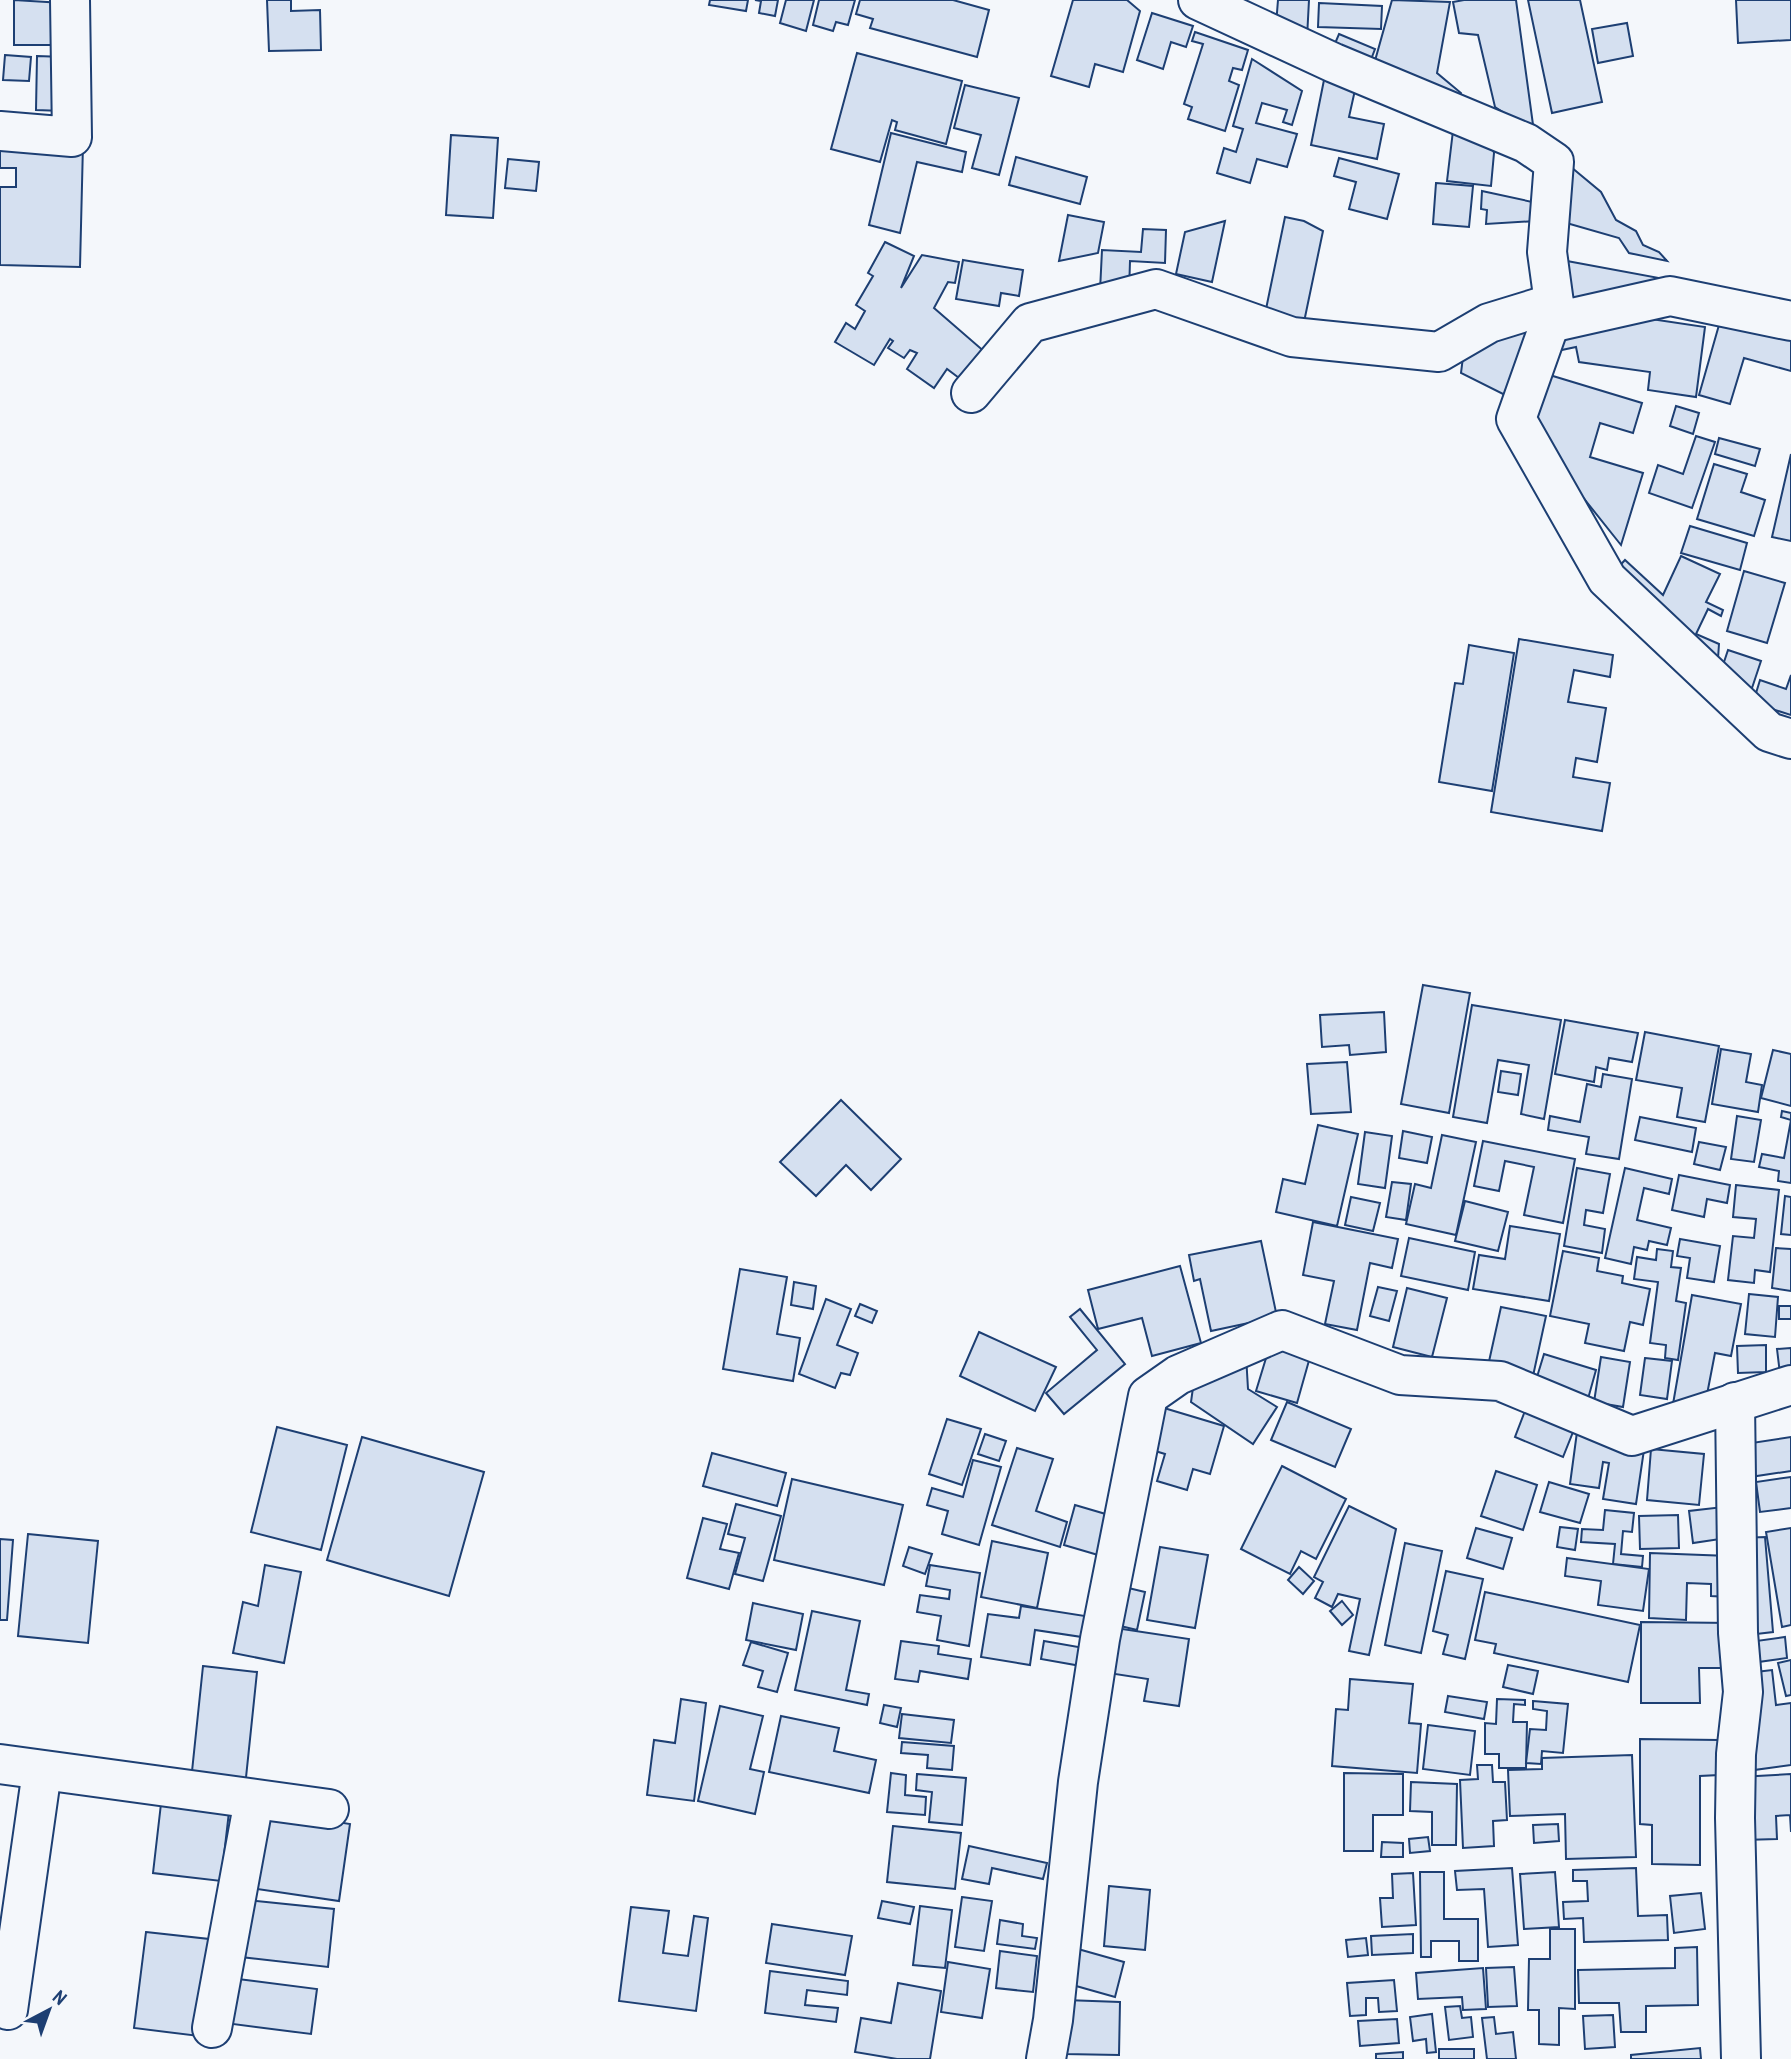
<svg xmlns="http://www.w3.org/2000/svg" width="1791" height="2059" font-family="'Archivo Narrow',sans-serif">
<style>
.building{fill:#d5e0f0;stroke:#1d3f73;stroke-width:2}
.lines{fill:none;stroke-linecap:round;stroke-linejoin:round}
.street-casing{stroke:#1d3f73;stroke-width:42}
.street{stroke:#f4f7fb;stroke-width:38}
</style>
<rect width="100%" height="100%" fill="#f4f7fb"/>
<!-- building -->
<g class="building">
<polygon points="14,0 63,3 64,45 14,45"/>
<polygon points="267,0 291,0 291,11 320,10 321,50 269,51"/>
<polygon points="710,0 748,0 746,11 709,5"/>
<polygon points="755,0 778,0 775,16 759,13 761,1"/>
<polygon points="786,0 814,0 806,31 780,23"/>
<polygon points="819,0 855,0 848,25 836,22 833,31 813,25"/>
<polygon points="860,0 953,0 989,10 977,57 870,28 873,19 856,14"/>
<polygon points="1073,0 1127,0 1140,11 1123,72 1095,64 1089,87 1051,76"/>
<polygon points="1278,0 1309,0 1307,38 1276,25"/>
<polygon points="1392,0 1450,2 1437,73 1461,93 1456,111 1371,75"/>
<polygon points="1464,0 1516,0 1534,132 1495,107 1478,35 1459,33 1453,2"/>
<polygon points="1528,0 1580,0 1602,102 1552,113"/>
<polygon points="1736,0 1791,0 1791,40 1738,43"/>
<polygon points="1319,3 1382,6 1381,29 1318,27"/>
<polygon points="1152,13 1193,26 1186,47 1171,42 1163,69 1137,60"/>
<polygon points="1627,23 1633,56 1598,63 1592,29"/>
<polygon points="1195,32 1248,50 1242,70 1233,68 1229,81 1239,85 1225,131 1188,119 1192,107 1184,104 1203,44 1192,41"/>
<polygon points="1339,34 1375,49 1365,75 1328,60"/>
<polygon points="857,53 962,81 946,144 895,130 897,122 892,120 880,162 831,149"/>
<polygon points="5,55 31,57 29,81 3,80"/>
<polygon points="37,56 64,57 63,111 36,110"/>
<polygon points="1252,59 1302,91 1292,125 1283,122 1287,110 1262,103 1256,123 1297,134 1287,167 1257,159 1250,183 1217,173 1224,148 1236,152 1243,129 1233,126"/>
<polygon points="1325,75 1357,81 1349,117 1384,124 1377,159 1311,145"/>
<polygon points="965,85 1019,98 999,175 972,168 981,135 954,128"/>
<polygon points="1455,114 1490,137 1494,153 1491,186 1447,181"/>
<polygon points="891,133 966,152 962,172 917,162 900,233 869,225"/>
<polygon points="451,135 498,138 493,218 446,215"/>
<polygon points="0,142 83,144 80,267 0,265 0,187 16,187 16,168 0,168"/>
<polygon points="1016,157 1087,177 1080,204 1009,185"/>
<polygon points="1339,158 1399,174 1387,219 1349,209 1356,182 1334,176"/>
<polygon points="508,159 539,162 536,191 505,188"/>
<polygon points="1571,167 1601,192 1616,220 1636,231 1643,245 1659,252 1667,261 1629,253 1619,238 1563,222"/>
<polygon points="1436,183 1473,186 1469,227 1433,224"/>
<polygon points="1482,191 1537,203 1536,221 1486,224 1487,210 1481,209"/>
<polygon points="1068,215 1104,222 1098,253 1059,261"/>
<polygon points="1285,217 1304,221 1323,231 1304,322 1265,314"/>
<polygon points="1225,221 1212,282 1176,274 1185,232"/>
<polygon points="1143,229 1166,230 1165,263 1130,261 1129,293 1100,291 1102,250 1141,252"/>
<polygon points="885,242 914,256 901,288 922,255 959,262 955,283 948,282 934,308 986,353 963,381 947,369 934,388 907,369 917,353 910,350 904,358 888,348 893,341 890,339 874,365 835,342 846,323 855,329 865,311 856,305 873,276 868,273"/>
<polygon points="963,260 1023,270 1019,296 1001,293 999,306 956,299"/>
<polygon points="1567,261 1659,278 1575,310 1567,285"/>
<polygon points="1533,316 1517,401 1461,373 1464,349"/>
<polygon points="1631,316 1705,327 1696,397 1648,390 1650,372 1579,362 1576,347 1557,351 1554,330"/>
<polygon points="1721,318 1791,338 1791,371 1744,358 1730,404 1699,395"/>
<polygon points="1543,373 1642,403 1633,433 1600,423 1590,457 1643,473 1621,545 1526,426"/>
<polygon points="1676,406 1699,413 1693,434 1670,426"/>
<polygon points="1696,436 1715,442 1692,508 1649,493 1658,465 1683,474"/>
<polygon points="1719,438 1760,449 1755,466 1715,454"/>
<polygon points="1791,454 1791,541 1772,537"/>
<polygon points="1714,464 1747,474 1741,492 1765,500 1754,536 1697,519"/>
<polygon points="1690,526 1747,543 1740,570 1681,553"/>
<polygon points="1681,556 1720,574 1706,602 1723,610 1721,616 1708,609 1696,634 1719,644 1717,673 1609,577 1625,560 1663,595"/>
<polygon points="1744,571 1785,583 1767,643 1727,631"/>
<polygon points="1519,639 1613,655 1610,677 1574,670 1568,702 1606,708 1597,762 1576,758 1573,777 1610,783 1602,831 1491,812"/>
<polygon points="1469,645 1514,653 1492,791 1439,782 1455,683 1463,684"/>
<polygon points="1728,650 1761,661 1752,688 1719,677"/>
<polygon points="1791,675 1791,715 1753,703 1760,680 1786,689"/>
<polygon points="1423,985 1470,993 1449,1113 1401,1104"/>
<polygon points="1472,1005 1561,1020 1544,1119 1521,1114 1529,1065 1498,1060 1487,1123 1453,1117"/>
<polygon points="1384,1012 1386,1052 1350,1055 1349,1045 1322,1047 1320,1015"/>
<polygon points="1565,1020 1638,1033 1632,1062 1609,1058 1607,1070 1596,1067 1594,1082 1555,1074"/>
<polygon points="1645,1032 1719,1046 1705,1122 1677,1117 1682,1088 1636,1080"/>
<polygon points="1721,1049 1751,1054 1746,1082 1762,1085 1758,1112 1712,1104"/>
<polygon points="1773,1050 1791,1054 1791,1106 1761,1098"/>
<polygon points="1347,1062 1351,1112 1311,1114 1307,1064"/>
<polygon points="1501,1071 1521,1074 1518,1095 1498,1092"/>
<polygon points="1603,1074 1632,1079 1619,1159 1586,1154 1589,1137 1548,1130 1550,1116 1580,1122 1587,1084 1601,1087"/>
<polygon points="841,1100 901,1159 871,1190 846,1165 816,1196 780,1162"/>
<polygon points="1782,1111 1791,1113 1791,1120 1781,1117"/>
<polygon points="1737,1116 1761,1120 1754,1162 1731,1159"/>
<polygon points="1640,1117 1696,1128 1692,1152 1635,1140"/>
<polygon points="1791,1120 1791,1183 1778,1181 1779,1171 1759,1167 1762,1154 1784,1158"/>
<polygon points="1318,1125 1358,1134 1337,1226 1276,1212 1283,1179 1305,1184"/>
<polygon points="1403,1131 1432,1137 1427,1163 1399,1158"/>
<polygon points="1365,1132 1392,1136 1385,1188 1358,1184"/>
<polygon points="1442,1135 1476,1142 1456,1235 1406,1224 1415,1184 1431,1188"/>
<polygon points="1483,1141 1575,1159 1563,1223 1524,1215 1534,1167 1505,1161 1499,1191 1474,1186"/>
<polygon points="1699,1142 1726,1147 1720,1170 1694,1164"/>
<polygon points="1577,1168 1610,1174 1603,1213 1586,1210 1584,1225 1605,1229 1602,1253 1564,1246"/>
<polygon points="1625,1168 1672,1179 1669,1194 1644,1188 1637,1220 1671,1228 1667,1245 1649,1241 1647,1250 1634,1247 1631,1264 1605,1258"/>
<polygon points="1679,1175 1730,1185 1727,1203 1707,1199 1704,1217 1672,1210"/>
<polygon points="1392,1182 1411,1184 1406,1220 1386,1217"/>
<polygon points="1736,1185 1779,1190 1770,1272 1755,1270 1754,1283 1728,1280 1733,1236 1754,1238 1756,1219 1733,1217"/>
<polygon points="1785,1196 1791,1197 1791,1235 1781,1234"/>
<polygon points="1351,1197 1380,1203 1373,1231 1345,1225"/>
<polygon points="1465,1201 1508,1212 1498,1251 1455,1241"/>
<polygon points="1313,1222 1398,1239 1392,1268 1370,1263 1357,1330 1325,1324 1334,1281 1303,1275"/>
<polygon points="1510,1226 1560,1234 1549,1301 1473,1289 1479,1255 1505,1259"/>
<polygon points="1409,1238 1475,1252 1468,1290 1401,1276"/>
<polygon points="1680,1239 1720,1246 1714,1282 1687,1278 1690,1258 1677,1256"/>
<polygon points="1261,1241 1277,1317 1211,1331 1200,1279 1194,1281 1189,1255"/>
<polygon points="1776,1248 1791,1249 1791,1291 1772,1288"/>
<polygon points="1657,1249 1673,1251 1671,1267 1681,1268 1676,1301 1686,1303 1678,1360 1665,1358 1666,1345 1650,1343 1658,1282 1634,1279 1637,1257 1656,1260"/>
<polygon points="1563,1251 1599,1258 1597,1271 1623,1276 1622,1283 1650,1289 1643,1325 1630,1322 1624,1351 1585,1343 1589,1324 1550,1316"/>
<polygon points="1180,1266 1201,1343 1152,1356 1142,1318 1098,1329 1088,1290"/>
<polygon points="740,1269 787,1277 777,1334 800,1338 793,1381 723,1369"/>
<polygon points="794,1282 816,1286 813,1309 791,1305"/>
<polygon points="1378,1287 1397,1291 1389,1321 1370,1316"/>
<polygon points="1407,1288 1447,1298 1432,1357 1393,1347"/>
<polygon points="1749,1294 1778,1297 1775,1337 1745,1334"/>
<polygon points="1692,1295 1741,1304 1731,1356 1715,1353 1704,1410 1673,1404"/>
<polygon points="826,1299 851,1309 837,1345 858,1353 850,1375 841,1373 835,1388 799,1374"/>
<polygon points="860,1304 877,1311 872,1323 855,1316"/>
<rect x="1779" y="1306" width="12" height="13"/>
<polygon points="1501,1307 1546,1316 1533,1376 1488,1366"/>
<polygon points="1080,1309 1125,1364 1064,1414 1046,1393 1097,1350 1070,1317"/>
<polygon points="979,1332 1056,1367 1035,1411 960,1376"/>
<polygon points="1270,1345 1310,1357 1297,1403 1256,1391"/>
<polygon points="1766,1345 1766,1372 1738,1373 1737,1346"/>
<polygon points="1791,1348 1791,1373 1780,1374 1777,1349"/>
<polygon points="1544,1354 1596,1370 1586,1406 1533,1390"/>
<polygon points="1246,1355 1248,1389 1277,1407 1253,1444 1191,1402 1195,1373"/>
<polygon points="1601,1357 1630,1362 1623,1407 1594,1402"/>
<polygon points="1645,1358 1672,1361 1667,1399 1640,1395"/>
<polygon points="1287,1402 1351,1429 1335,1467 1271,1440"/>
<polygon points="1528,1403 1577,1422 1563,1457 1515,1437"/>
<polygon points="1154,1405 1224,1426 1210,1474 1193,1469 1187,1490 1157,1481 1165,1454 1142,1447"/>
<polygon points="947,1419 981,1429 962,1485 929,1474"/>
<polygon points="277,1427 347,1445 321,1550 251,1532"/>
<polygon points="1577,1432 1645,1443 1636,1504 1603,1499 1609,1463 1603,1462 1599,1488 1570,1484"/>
<polygon points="985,1434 1006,1441 999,1461 978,1454"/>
<polygon points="362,1437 484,1472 449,1596 327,1560"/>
<polygon points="1791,1437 1791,1471 1750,1477 1745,1444"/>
<polygon points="1017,1448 1053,1459 1036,1511 1067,1522 1060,1547 992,1525"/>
<polygon points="1651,1449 1704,1454 1699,1505 1647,1500"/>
<polygon points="712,1453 786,1473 777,1506 703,1486"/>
<polygon points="973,1460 1001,1467 979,1545 942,1534 948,1511 927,1505 932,1488 963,1497"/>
<polygon points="1282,1466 1346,1499 1316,1559 1301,1551 1290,1574 1241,1549"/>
<polygon points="1496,1471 1537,1485 1523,1530 1481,1516"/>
<polygon points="1791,1477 1791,1508 1760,1512 1756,1482"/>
<polygon points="792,1479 903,1505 884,1585 774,1560"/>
<polygon points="1549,1482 1589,1494 1580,1523 1540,1512"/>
<polygon points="736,1504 781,1516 763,1581 735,1574 745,1538 728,1534"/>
<polygon points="1075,1505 1109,1515 1098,1555 1064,1545"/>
<polygon points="1349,1506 1396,1529 1369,1655 1349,1651 1360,1599 1338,1594 1332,1607 1315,1598 1323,1582 1314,1577"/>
<polygon points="1723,1507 1727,1538 1693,1543 1689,1511"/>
<polygon points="1605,1510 1634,1513 1632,1532 1623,1531 1621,1554 1643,1556 1642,1567 1613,1564 1615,1544 1581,1542 1582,1529 1603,1530"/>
<polygon points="1678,1515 1679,1548 1640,1549 1639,1516"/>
<polygon points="703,1518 727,1524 720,1549 739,1553 729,1589 687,1578"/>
<polygon points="1560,1527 1578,1529 1575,1550 1557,1547"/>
<polygon points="1476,1528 1512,1538 1503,1569 1467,1558"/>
<polygon points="1791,1528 1791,1625 1782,1627 1766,1532"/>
<polygon points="28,1534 98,1541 88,1643 18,1636"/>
<polygon points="1765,1537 1773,1632 1748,1635 1740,1538"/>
<polygon points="0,1539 13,1540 7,1620 0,1620"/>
<polygon points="992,1541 1048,1553 1037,1608 981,1597"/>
<polygon points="1405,1543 1442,1551 1421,1653 1385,1645"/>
<polygon points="909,1547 932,1554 925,1574 903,1566"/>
<polygon points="1160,1547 1208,1555 1195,1628 1147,1620"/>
<polygon points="1650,1553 1729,1556 1728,1597 1711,1596 1711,1584 1687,1583 1686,1620 1649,1618"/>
<polygon points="1567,1558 1649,1569 1643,1611 1598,1605 1601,1581 1565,1576"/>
<polygon points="265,1565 301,1572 284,1663 233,1653 243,1602 258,1606"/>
<polygon points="930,1565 980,1573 969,1646 937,1640 941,1616 917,1612 920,1595 949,1599 950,1590 926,1586"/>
<polygon points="1299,1567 1314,1581 1303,1594 1288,1580"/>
<polygon points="1446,1571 1483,1579 1465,1659 1443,1654 1448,1635 1433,1631"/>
<polygon points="1116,1585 1145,1592 1137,1630 1108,1623"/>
<polygon points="1485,1592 1640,1625 1628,1682 1494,1653 1496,1644 1475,1640"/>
<polygon points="1342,1601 1353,1615 1342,1625 1330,1611"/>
<polygon points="753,1603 803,1614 796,1650 746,1640"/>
<polygon points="1021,1606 1085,1616 1082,1637 1035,1630 1030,1665 981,1657 988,1614 1019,1618"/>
<polygon points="812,1611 860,1621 846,1690 869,1694 867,1705 795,1690"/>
<polygon points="1641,1622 1732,1623 1732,1668 1699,1668 1700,1703 1641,1703"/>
<polygon points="1109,1627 1189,1639 1179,1706 1144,1701 1148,1679 1102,1672"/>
<polygon points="1785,1637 1787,1658 1751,1663 1749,1642"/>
<polygon points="901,1641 939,1646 938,1654 971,1659 968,1679 920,1671 918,1682 895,1679"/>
<polygon points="1044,1641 1084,1648 1081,1666 1041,1659"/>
<polygon points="751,1642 788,1653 777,1692 758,1687 763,1671 743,1665"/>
<polygon points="1791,1660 1791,1695 1786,1696 1778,1663"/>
<polygon points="1508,1665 1538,1671 1533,1694 1503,1687"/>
<polygon points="203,1666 257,1672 245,1787 191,1781"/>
<polygon points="1772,1670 1776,1705 1791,1703 1791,1765 1754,1770 1756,1672"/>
<polygon points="1350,1679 1413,1684 1409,1723 1421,1724 1417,1773 1332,1766 1336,1709 1348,1710"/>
<polygon points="1448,1696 1487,1702 1484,1719 1445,1712"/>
<polygon points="681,1699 706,1703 694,1801 647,1795 654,1740 675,1743"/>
<polygon points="1497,1699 1525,1700 1525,1705 1514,1704 1513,1722 1527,1722 1526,1768 1499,1768 1499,1754 1485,1754 1485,1723 1496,1724"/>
<polygon points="1533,1701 1568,1704 1563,1753 1542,1751 1541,1764 1526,1763 1530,1729 1546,1730 1547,1711 1533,1709"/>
<polygon points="884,1705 901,1708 897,1727 880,1723"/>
<polygon points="720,1706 763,1716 750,1769 764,1772 755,1814 698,1801"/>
<polygon points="902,1714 954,1720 951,1743 899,1738"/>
<polygon points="781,1716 839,1728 834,1751 876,1760 869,1793 769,1772"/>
<polygon points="1428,1725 1475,1731 1470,1775 1423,1769"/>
<polygon points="1640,1739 1719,1740 1719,1775 1700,1776 1700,1865 1652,1864 1652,1825 1640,1824"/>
<polygon points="902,1742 954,1746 952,1770 927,1768 928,1755 901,1753"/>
<polygon points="1632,1755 1636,1857 1566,1859 1565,1814 1510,1816 1508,1770 1542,1769 1542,1758"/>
<polygon points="1477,1765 1492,1765 1493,1782 1505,1782 1507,1820 1493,1821 1494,1846 1463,1848 1460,1780 1478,1779"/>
<polygon points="891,1773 906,1775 905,1795 926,1797 925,1815 887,1812"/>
<polygon points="1344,1773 1403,1774 1403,1815 1373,1815 1373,1851 1344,1851"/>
<polygon points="917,1774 966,1778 962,1825 929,1822 932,1792 916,1790"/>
<polygon points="1791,1774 1791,1832 1790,1815 1776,1816 1777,1839 1743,1840 1739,1777"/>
<polygon points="1411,1782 1457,1784 1456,1845 1432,1845 1432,1812 1410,1811"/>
<polygon points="162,1795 230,1803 221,1881 153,1873"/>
<polygon points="263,1810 350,1824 339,1901 251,1888"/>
<polygon points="1558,1824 1559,1841 1534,1843 1533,1825"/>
<polygon points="893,1826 961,1833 955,1889 887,1882"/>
<polygon points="1428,1837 1430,1851 1410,1853 1409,1839"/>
<polygon points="1382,1842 1403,1843 1403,1857 1381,1857"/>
<polygon points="969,1846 1047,1863 1043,1879 992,1868 989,1884 962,1879"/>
<polygon points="1512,1868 1518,1945 1488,1947 1484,1889 1457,1890 1455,1871"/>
<polygon points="1636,1868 1638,1916 1667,1915 1668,1940 1584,1942 1583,1918 1564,1919 1563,1902 1588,1901 1587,1881 1573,1881 1573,1870"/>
<polygon points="1420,1872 1444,1872 1444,1919 1478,1919 1478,1961 1459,1961 1459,1941 1431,1941 1431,1957 1421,1957"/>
<polygon points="1555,1872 1559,1927 1524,1929 1520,1874"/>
<polygon points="1413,1873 1416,1925 1382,1927 1380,1898 1393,1898 1392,1874"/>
<polygon points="1109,1886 1150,1890 1145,1950 1104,1946"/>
<polygon points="1701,1893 1705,1929 1674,1933 1670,1896"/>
<polygon points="962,1897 992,1901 984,1951 955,1947"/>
<polygon points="247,1900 334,1909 328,1967 241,1957"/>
<polygon points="882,1901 914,1907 910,1924 878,1918"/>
<polygon points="920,1906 952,1910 945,1968 913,1965"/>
<polygon points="631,1907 669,1911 663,1953 688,1956 694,1916 708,1918 696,2011 619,2001"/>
<polygon points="1000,1920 1023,1924 1022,1936 1037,1938 1035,1949 997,1944"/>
<polygon points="772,1924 852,1936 845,1975 766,1963"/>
<polygon points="1550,1929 1575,1929 1575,2009 1559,2008 1559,2045 1539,2044 1539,2010 1528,2010 1529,1959 1550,1959"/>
<polygon points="146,1932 218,1940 207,2037 134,2028"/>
<polygon points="1413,1934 1413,1953 1372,1955 1371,1936"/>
<polygon points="1366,1938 1368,1955 1348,1957 1346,1940"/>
<polygon points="1697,1947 1698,2005 1646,2006 1646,2032 1621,2032 1619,2003 1579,2003 1578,1970 1675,1968 1675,1948"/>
<polygon points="1078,1949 1124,1962 1115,1997 1069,1984"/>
<polygon points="1000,1951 1037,1956 1033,1992 996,1988"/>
<polygon points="948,1962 990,1969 982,2018 941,2012"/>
<polygon points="1514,1967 1517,2006 1488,2007 1486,1968"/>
<polygon points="1483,1968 1486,2009 1463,2010 1462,1997 1418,1999 1416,1973"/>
<polygon points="770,1971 848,1981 847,1995 807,1990 805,2005 838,2008 836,2022 765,2013"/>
<polygon points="230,1978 317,1989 311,2034 225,2023"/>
<polygon points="1394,1980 1397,2011 1379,2012 1378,1998 1366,1998 1366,2015 1350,2016 1347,1983"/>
<polygon points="898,1983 941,1991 930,2059 897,2059 855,2052 861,2018 891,2023"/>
<polygon points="1065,2000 1120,2002 1119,2055 1064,2054"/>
<polygon points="1460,2006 1462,2018 1471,2017 1473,2037 1449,2040 1445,2007"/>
<polygon points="1432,2014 1436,2052 1427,2053 1426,2039 1413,2041 1410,2017"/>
<polygon points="1613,2015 1615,2047 1585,2049 1583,2016"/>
<polygon points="1494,2017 1496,2034 1513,2032 1516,2059 1487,2059 1482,2018"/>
<polygon points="1397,2019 1399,2043 1360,2046 1358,2021"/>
<polygon points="1700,2048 1701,2059 1631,2059 1631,2055"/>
<rect x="1439" y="2049" width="35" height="10"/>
<polygon points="1403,2052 1403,2059 1376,2059 1376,2054"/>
</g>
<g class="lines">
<defs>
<g id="street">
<polyline points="1198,0 1334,63 1526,143 1554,162 1547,252 1554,303 1550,323 1516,419 1607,579 1769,732 1791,739"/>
<polyline points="0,131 72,137 70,0"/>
<polyline points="1550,323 1670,296 1791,321"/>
<polyline points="971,393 1030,323 1156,289 1292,337 1439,352 1489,323 1554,303"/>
<polyline points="1735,1402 1738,1633 1743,1692 1736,1754 1735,1818 1741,2059"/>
<polyline points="0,1764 329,1809"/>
<polyline points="8,2010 42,1771"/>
<polyline points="212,2028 254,1800"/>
<polyline points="1046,2059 1053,2020 1078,1782 1100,1639 1148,1396 1178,1375 1282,1330 1400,1375 1500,1381 1632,1436 1791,1385"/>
</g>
</defs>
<!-- street casing -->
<use href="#street" class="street-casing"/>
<!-- street -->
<use href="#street" class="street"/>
</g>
<!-- north arrow -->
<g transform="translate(49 2010) rotate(41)" stroke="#f4f7fb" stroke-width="5" paint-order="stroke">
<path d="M0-5L12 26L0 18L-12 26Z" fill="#1d3f73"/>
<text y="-10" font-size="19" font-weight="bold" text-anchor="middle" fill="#1d3f73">N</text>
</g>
</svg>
